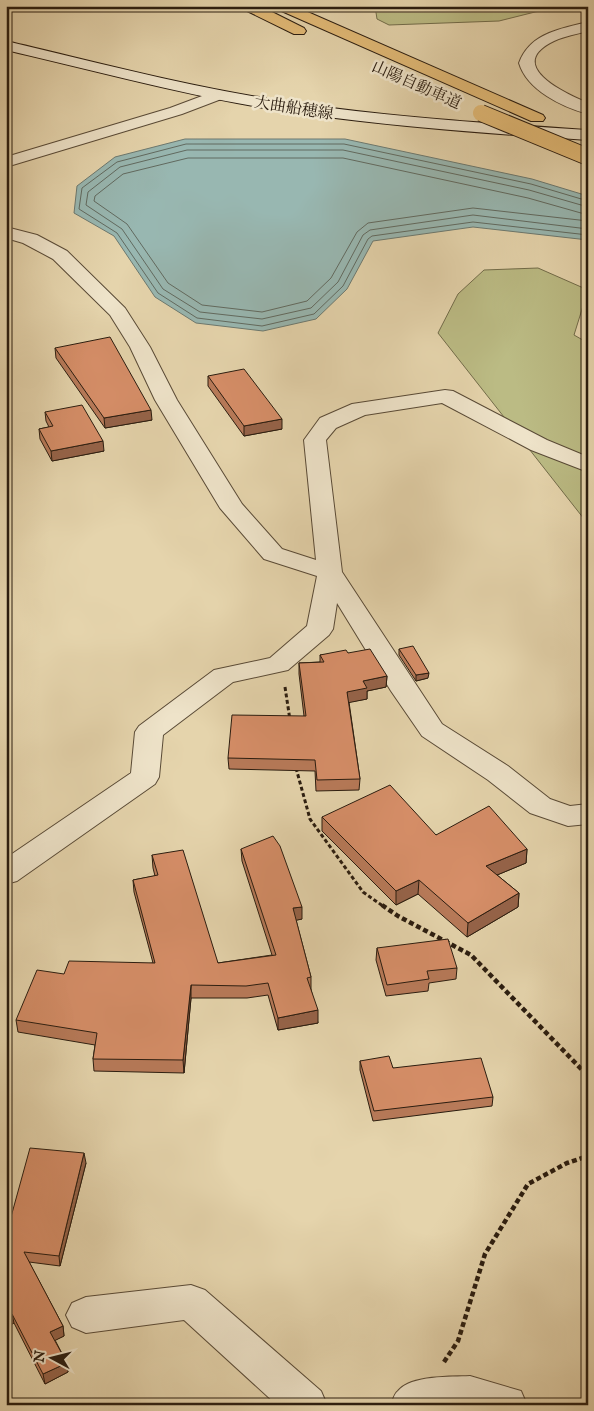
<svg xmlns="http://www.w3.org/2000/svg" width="594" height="1411" font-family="'IM FELL English','Noto Serif JP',serif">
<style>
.green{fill:#bbbb84;stroke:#726c4a}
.water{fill:#98b7b1;stroke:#6c7970}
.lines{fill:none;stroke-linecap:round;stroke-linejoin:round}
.shore{stroke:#616a60;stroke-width:1}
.minor-casing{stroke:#594a36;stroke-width:2}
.tertiary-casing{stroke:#594a36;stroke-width:2}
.secondary-casing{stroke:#2a1c0f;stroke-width:2}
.motorway-casing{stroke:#2a1c0f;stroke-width:2}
.path-far1{stroke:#2a1c0f;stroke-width:3;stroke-dasharray:4 2.5;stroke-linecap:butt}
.path{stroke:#2a1c0f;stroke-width:4.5;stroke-dasharray:5 3;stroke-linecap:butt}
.minor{fill:#eee3c9;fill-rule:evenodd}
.tertiary{fill:#eee3c9;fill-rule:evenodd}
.secondary{fill:#eee3c9;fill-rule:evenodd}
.motorway{fill:#e2ba76;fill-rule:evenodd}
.motorway-bridge-casing{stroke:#2a1c0f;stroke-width:18;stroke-linecap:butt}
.motorway-bridge{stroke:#e2ba76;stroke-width:16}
.wall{fill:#b87a59;stroke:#2a1c0f}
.shaded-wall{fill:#966349;stroke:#2a1c0f}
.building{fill:#d68e68;stroke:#2a1c0f}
.labels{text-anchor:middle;stroke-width:5;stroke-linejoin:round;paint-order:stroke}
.far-street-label{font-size:16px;fill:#2a1c0f;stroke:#eee3c9}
</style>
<rect width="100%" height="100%" fill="#e5d4ac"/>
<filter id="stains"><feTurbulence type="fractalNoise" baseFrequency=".004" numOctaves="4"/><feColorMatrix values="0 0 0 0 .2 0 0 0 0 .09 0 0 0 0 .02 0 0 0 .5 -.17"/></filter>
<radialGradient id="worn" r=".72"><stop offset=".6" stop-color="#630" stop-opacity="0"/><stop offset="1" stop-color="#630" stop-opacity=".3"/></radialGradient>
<!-- green -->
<g class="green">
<polygon points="375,6 559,6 499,21 389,25 377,19"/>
<polygon points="538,268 588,290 574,335 588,343 588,524 438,333 458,294 484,270"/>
</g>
<!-- water -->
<polygon class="water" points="185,139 345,139 532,179 588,196 588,240 473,227 373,241 347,289 316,319 263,331 196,323 155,297 114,236 74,213 77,186 115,157"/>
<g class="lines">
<!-- shore -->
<g class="shore">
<polyline points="588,201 531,184 344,144 186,144 117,162 82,188 79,209 117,233 158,293 197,318 262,326 314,314 343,286 368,239 372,236 473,222 588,235"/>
<polyline points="588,207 529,190 343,150 187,150 120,167 88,192 86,205 122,229 163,289 200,312 262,319 311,308 338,282 363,235 370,230 473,215 588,229"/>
<polyline points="588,215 528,198 343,158 188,158 123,174 95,196 94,201 127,224 168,283 202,305 262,312 307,301 331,278 357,232 368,223 473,208 588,221"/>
</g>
<defs>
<g id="minor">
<polygon points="218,90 224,92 226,95 224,98 182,114 6,167 6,157 170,108"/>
<polygon points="6,227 37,235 67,251 125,308 150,347 177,400 242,504 282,549 316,560 304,440 320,418 352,404 445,390 453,391 547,440 588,457 588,472 531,450 442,403 365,415 336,428 326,440 342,572 442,724 508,766 550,799 570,806 588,804 588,824 568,826 530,813 488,780 422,736 391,691 337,603 333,629 329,635 288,670 233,682 163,735 159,777 155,784 17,881 6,884 6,858 131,773 135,732 139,726 214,670 270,658 307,626 317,576 264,559 220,508 155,400 130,347 110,315 53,259 23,243 6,238"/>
<polygon points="191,1285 205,1290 321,1391 327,1405 277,1405 184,1320 86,1333 72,1327 66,1315 72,1303 86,1297"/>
<path d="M470 1376 521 1391 527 1405H391C393 1400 394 1394 398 1391 411 1375 451 1377 470 1376Z"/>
</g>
<path id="tertiary" d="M588 22V31C577 34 565 36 554 41 504 65 564 93 588 103V114C562 107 527 90 519 63 530 33 560 29 588 22Z"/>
<path id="secondary" d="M6 41C92 61 177 84 264 98 371 116 480 123 588 130V140C480 133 371 125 264 108 177 93 92 70 6 50Z"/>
<g id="motorway">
<polygon points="241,6 260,6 304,28 306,31 304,34 294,34 243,9"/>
<polygon points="275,6 294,6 543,115 545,118 543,121 531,121 277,9"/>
</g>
</defs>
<!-- minor casing -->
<use href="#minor" class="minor-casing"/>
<!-- tertiary casing -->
<use href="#tertiary" class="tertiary-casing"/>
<!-- secondary casing -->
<use href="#secondary" class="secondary-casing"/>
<!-- motorway casing -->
<use href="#motorway" class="motorway-casing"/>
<!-- path-far1 -->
<g class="path-far1">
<polyline points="285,687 290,720"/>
<polyline points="296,768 310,819 363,892 383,906"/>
</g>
<!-- path -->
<g class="path">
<polyline points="382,905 398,916 471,955 588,1076"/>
<polyline points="444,1362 458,1341 485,1254 528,1184 567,1163 588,1156"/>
</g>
<!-- minor -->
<use href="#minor" class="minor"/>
<!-- tertiary -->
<use href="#tertiary" class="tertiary"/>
<!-- secondary -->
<use href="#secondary" class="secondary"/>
<!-- motorway -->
<use href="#motorway" class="motorway"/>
<defs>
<polyline id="motorway-bridge" points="481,113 588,157"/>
</defs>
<!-- motorway-bridge casing -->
<use href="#motorway-bridge" class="motorway-bridge-casing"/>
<!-- motorway-bridge -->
<use href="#motorway-bridge" class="motorway-bridge"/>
</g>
<!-- wall -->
<g class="wall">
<polygon points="55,348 152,420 105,428 56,358"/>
<polygon points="208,376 282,429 244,436 208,386"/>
<polygon points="45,412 104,451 52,461 40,439 39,429 49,427 46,421"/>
<polygon points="399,649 428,678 416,681 399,655"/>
<polygon points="348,653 387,676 386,687 367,691 367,699 349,702 360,779 359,790 316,791 315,771 229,769 228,758 304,716 299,674 299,663 320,662 320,655"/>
<polygon points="322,817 527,849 526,863 497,875 519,893 518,907 467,937 418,894 396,905 322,831"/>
<polygon points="241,849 302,919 296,920 311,977 311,989 318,1023 278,1030 268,995 247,998 191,998 184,1073 94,1071 93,1059 95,1045 18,1032 16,1020 64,974 153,963 134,892 133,880 155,876 153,868 152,855 218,963 272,955 242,861"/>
<polygon points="377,948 457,968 456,979 429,983 428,991 386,996 376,960"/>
<polygon points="360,1061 393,1068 493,1097 492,1106 373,1121 360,1070"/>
<polygon points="86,1163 60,1266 29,1262 63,1326 64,1336 55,1340 67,1363 68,1372 45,1384 14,1323 10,1325 6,1315 6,1235"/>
</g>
<!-- shaded-wall -->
<g class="shaded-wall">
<polygon points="151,410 152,420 105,428 104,418"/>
<polygon points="282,419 282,429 244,436 244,426"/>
<polygon points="103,441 104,451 52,461 51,451"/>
<polygon points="429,673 428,678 416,681 416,675"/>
<polygon points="387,676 386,687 367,691 367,699 347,703 347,692 363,681"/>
<polygon points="527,849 526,863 485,880 486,866"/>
<polygon points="419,880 418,894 396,905 396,891"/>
<polygon points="519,893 518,907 467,937 468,923"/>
<polygon points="302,907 302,919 293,921 293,908"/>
<polygon points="191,985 191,998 184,1073 183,1060"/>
<polygon points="318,1010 318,1023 278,1030 278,1018"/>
<polygon points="84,1153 86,1163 60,1266 59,1256"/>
<polygon points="12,1314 14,1323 10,1325 8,1315"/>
<polygon points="63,1326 64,1336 52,1342 50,1332"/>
<polygon points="67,1363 68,1372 45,1384 43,1374"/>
</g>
<!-- building -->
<g class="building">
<polygon points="110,337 151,410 104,418 55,348"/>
<polygon points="244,369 282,419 244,426 208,376"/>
<polygon points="82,405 103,441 51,451 39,429 53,426 45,412"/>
<polygon points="413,646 429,673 416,675 399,649"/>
<polygon points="370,649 387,676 363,681 367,688 347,692 360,779 317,780 315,760 228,758 232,715 306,716 299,663 324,662 320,655 346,650 348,653"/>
<polygon points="390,785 436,835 489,806 527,849 486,866 519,893 468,923 419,880 396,891 322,817"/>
<polygon points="273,836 280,846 302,907 293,908 311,977 307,978 318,1010 278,1018 268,983 246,986 191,985 183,1060 93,1059 97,1033 16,1020 37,970 64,974 69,961 155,963 133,880 158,875 152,855 183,850 218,963 276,955 241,849"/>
<polygon points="448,939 457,968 427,971 429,979 387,985 377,948"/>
<polygon points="389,1056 393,1068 481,1058 493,1097 374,1111 360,1061"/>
<polygon points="30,1148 84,1153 59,1256 24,1252 63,1326 50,1332 67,1363 43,1374 12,1314 8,1315 6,1310 6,1235"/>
</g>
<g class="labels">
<!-- far-street labels -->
<g class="far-street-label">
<text transform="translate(417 84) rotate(24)" y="6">山陽自動車道</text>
<text transform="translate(294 107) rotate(9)" y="6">大曲船穂線</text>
</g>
</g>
<!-- margin -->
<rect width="594" height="1411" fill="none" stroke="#e5d4ac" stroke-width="25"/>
<rect x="8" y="8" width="579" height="1396" fill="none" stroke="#2a1c0f" stroke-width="2.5"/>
<rect x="12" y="12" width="569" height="1386" fill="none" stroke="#2a1c0f"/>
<!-- north arrow -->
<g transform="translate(52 1358) rotate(277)" stroke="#eee3c9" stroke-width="4" paint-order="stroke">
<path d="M0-4L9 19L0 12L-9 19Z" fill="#2a1c0f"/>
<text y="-8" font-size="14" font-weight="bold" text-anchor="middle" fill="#2a1c0f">N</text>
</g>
<rect width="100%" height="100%" filter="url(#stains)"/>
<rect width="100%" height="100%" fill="url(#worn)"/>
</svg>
